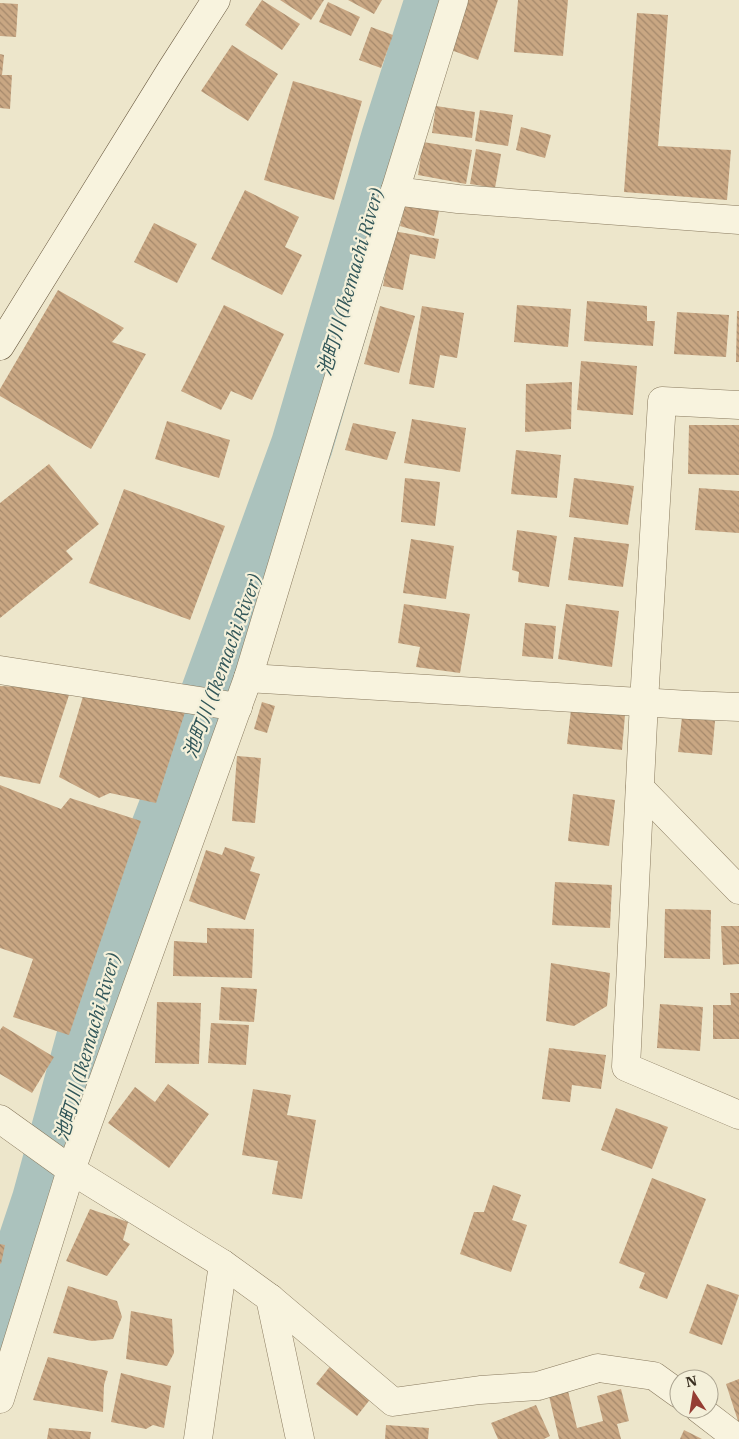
<svg xmlns="http://www.w3.org/2000/svg" width="739" height="1439" font-family="'IBM Plex Serif','Noto Sans JP',serif">
<style>
.lines{fill:none;stroke-linecap:round;stroke-linejoin:round}
.river{stroke:#abc2bd;stroke-width:62}
.building{fill:url(#building-back-hatch)}
.street-casing{stroke:#897a5f;stroke-width:29}
.secondary-casing{stroke:#6b5b42;stroke-width:29}
.street{stroke:#f8f3de;stroke-width:28}
.secondary{stroke:#f8f3de;stroke-width:28}
.labels{text-anchor:middle;stroke-width:4.5;stroke-linejoin:round;paint-order:stroke}
.water-label{font-size:19px;font-style:italic;fill:#325759;stroke:#f4f0da}
</style>
<defs>
<pattern id="building-back-hatch" width="6" height="6" patternUnits="userSpaceOnUse" patternTransform="scale(1.25)"><rect width="6" height="6" fill="#c9a783"/><path d="M-1 5l2 2M0 0l6 6M5-1l2 2" fill="none" stroke="#a4886b"/></pattern>
</defs>
<rect width="100%" height="100%" fill="#ede6cb"/>
<g class="lines">
<!-- river -->
<polyline class="river" points="0,1329 43,1200 102,984 175,794 302,445 392,138 436,0"/>
</g>
<!-- building -->
<g class="building">
<polygon points="262,0 300,24 282,50 245,25"/>
<polygon points="280,0 324,0 311,20"/>
<polygon points="348,0 382,0 374,14"/>
<polygon points="467,0 498,0 478,60 451,50"/>
<polygon points="518,0 568,0 563,56 514,52"/>
<polygon points="328,2 360,17 351,36 319,22"/>
<polygon points="0,3 18,4 16,37 0,36"/>
<polygon points="637,13 668,15 658,146 731,150 727,200 624,192"/>
<polygon points="371,27 393,35 381,68 359,60"/>
<polygon points="232,45 278,74 248,121 201,91"/>
<polygon points="0,54 4,55 2,75 12,75 10,109 0,108"/>
<polygon points="293,81 362,101 334,200 264,180"/>
<polygon points="436,106 475,112 472,138 432,133"/>
<polygon points="480,110 513,115 508,146 475,141"/>
<polygon points="521,127 551,135 545,158 516,150"/>
<polygon points="423,142 472,150 466,184 418,175"/>
<polygon points="476,149 501,154 495,188 470,184"/>
<polygon points="245,190 299,217 285,247 302,255 282,295 211,259"/>
<polygon points="406,202 439,211 434,236 400,226"/>
<polygon points="154,223 197,244 177,283 134,262"/>
<polygon points="393,231 439,239 435,259 410,254 403,290 383,286"/>
<polygon points="58,290 124,328 112,342 146,354 91,449 0,396 0,389"/>
<polygon points="587,301 647,306 647,321 655,321 653,346 584,341"/>
<polygon points="224,305 284,334 252,400 231,391 221,410 181,391"/>
<polygon points="517,305 571,309 568,347 514,342"/>
<polygon points="380,306 415,316 399,373 364,364"/>
<polygon points="422,306 464,313 457,358 440,355 434,388 409,384"/>
<polygon points="737,311 739,311 739,362 736,362"/>
<polygon points="677,312 729,315 726,357 674,354"/>
<polygon points="581,361 637,366 633,415 577,410"/>
<polygon points="572,382 571,429 525,432 526,384"/>
<polygon points="412,419 466,428 460,472 404,463"/>
<polygon points="167,421 230,440 219,478 155,459"/>
<polygon points="353,423 396,432 387,460 345,450"/>
<polygon points="689,425 739,425 739,475 688,474"/>
<polygon points="516,450 561,455 557,498 511,494"/>
<polygon points="49,464 99,524 66,551 73,559 0,618 0,503"/>
<polygon points="405,478 440,482 435,526 401,522"/>
<polygon points="574,478 634,486 628,525 569,517"/>
<polygon points="699,488 739,491 739,533 695,530"/>
<polygon points="124,489 225,526 190,620 89,583"/>
<polygon points="517,530 557,536 549,587 518,582 519,572 512,570"/>
<polygon points="574,537 629,544 623,587 568,580"/>
<polygon points="411,539 454,546 446,599 403,593"/>
<polygon points="404,604 470,614 460,673 416,667 420,647 398,643"/>
<polygon points="566,604 619,611 612,667 558,659"/>
<polygon points="525,623 556,626 553,659 522,656"/>
<polygon points="0,686 71,689 40,784 0,776"/>
<polygon points="84,693 186,709 156,803 110,793 99,798 59,777"/>
<polygon points="262,702 275,706 267,733 254,729"/>
<polygon points="571,710 625,715 622,750 567,744"/>
<polygon points="682,717 715,721 712,755 678,752"/>
<polygon points="237,756 261,758 255,823 232,821"/>
<polygon points="0,785 61,809 70,798 141,821 69,1035 13,1017 33,959 0,948"/>
<polygon points="573,794 615,800 609,846 568,841"/>
<polygon points="225,847 255,857 250,871 260,874 245,920 189,901 206,850 222,855"/>
<polygon points="555,882 612,885 610,928 552,925"/>
<polygon points="665,909 711,910 710,959 664,958"/>
<polygon points="721,926 739,926 739,964 723,965"/>
<polygon points="207,928 254,929 252,978 173,976 174,941 207,943"/>
<polygon points="551,963 610,973 607,1006 574,1026 546,1021"/>
<polygon points="221,987 257,989 254,1022 219,1020"/>
<polygon points="730,993 739,993 739,1039 713,1039 713,1005 731,1005"/>
<polygon points="157,1002 201,1003 199,1064 155,1063"/>
<polygon points="660,1004 703,1007 700,1051 657,1048"/>
<polygon points="211,1023 249,1025 246,1065 208,1063"/>
<polygon points="3,1026 54,1057 32,1093 0,1074 0,1030"/>
<polygon points="549,1048 606,1055 601,1089 572,1085 570,1102 542,1099"/>
<polygon points="168,1084 209,1114 169,1168 108,1123 135,1087 155,1102"/>
<polygon points="253,1089 291,1095 287,1115 316,1120 302,1199 272,1194 278,1161 242,1155"/>
<polygon points="616,1108 668,1127 652,1169 601,1150"/>
<polygon points="652,1178 706,1199 667,1299 639,1288 645,1273 619,1263"/>
<polygon points="493,1185 521,1195 512,1220 527,1225 511,1272 460,1254 474,1212 484,1212"/>
<polygon points="90,1209 128,1222 123,1240 130,1244 107,1276 66,1261"/>
<polygon points="0,1244 5,1245 1,1264 0,1263"/>
<polygon points="707,1284 739,1295 722,1345 689,1333"/>
<polygon points="68,1286 117,1301 122,1317 113,1339 92,1341 53,1333"/>
<polygon points="131,1311 172,1319 174,1353 167,1366 126,1359"/>
<polygon points="48,1357 108,1371 104,1385 103,1412 33,1400"/>
<polygon points="332,1364 372,1397 357,1416 316,1384"/>
<polygon points="121,1373 171,1386 164,1428 153,1425 146,1429 111,1422"/>
<polygon points="739,1379 739,1424 726,1384"/>
<polygon points="621,1389 629,1421 617,1424 621,1439 559,1439 549,1396 568,1391 577,1428 603,1421 597,1396"/>
<polygon points="536,1405 550,1436 544,1439 498,1439 491,1423"/>
<polygon points="386,1425 429,1428 428,1439 385,1439"/>
<polygon points="49,1428 91,1432 90,1439 47,1439"/>
<polygon points="684,1430 702,1439 680,1439"/>
</g>
<g class="lines">
<defs>
<g id="street">
<polyline points="395,191 458,199 739,220"/>
<polyline points="739,405 662,401 644,702 626,1067 739,1115"/>
<polyline points="0,670 238,707"/>
<polyline points="248,678 689,705 739,707"/>
<polyline points="640,788 739,890"/>
<polyline points="0,1119 71,1170 223,1264 270,1298 393,1402 480,1390 538,1386 598,1368 654,1376 679,1394"/>
<polyline points="270,1298 300,1439"/>
<polyline points="0,1399 71,1170 248,678 395,191 454,0"/>
<polyline points="699,1409 738,1439"/>
<polyline points="198,1439 223,1264"/>
</g>
<polyline id="secondary" points="0,346 171,70 216,0"/>
</defs>
<!-- street casing -->
<use href="#street" class="street-casing"/>
<!-- secondary casing -->
<use href="#secondary" class="secondary-casing"/>
<!-- street -->
<use href="#street" class="street"/>
<!-- secondary -->
<use href="#secondary" class="secondary"/>
</g>
<g class="labels">
<!-- water labels -->
<g class="water-label">
<text transform="translate(350 282) rotate(-74)" y="7">池町川 (Ikemachi River)</text>
<text transform="translate(222 666) rotate(-70)" y="7">池町川 (Ikemachi River)</text>
<text transform="translate(87 1047) rotate(-74)" y="7">池町川 (Ikemachi River)</text>
</g>
</g>
<!-- north arrow -->
<g transform="translate(694 1394) rotate(348)"><circle r="24" fill="#f4f0da" stroke="#aaa390"/>
<path d="M0-4L9 19L0 12L-9 19Z" fill="#953d33"/>
<text y="-8" font-size="14" font-weight="bold" text-anchor="middle" fill="#3a3022">N</text>
</g>
</svg>
